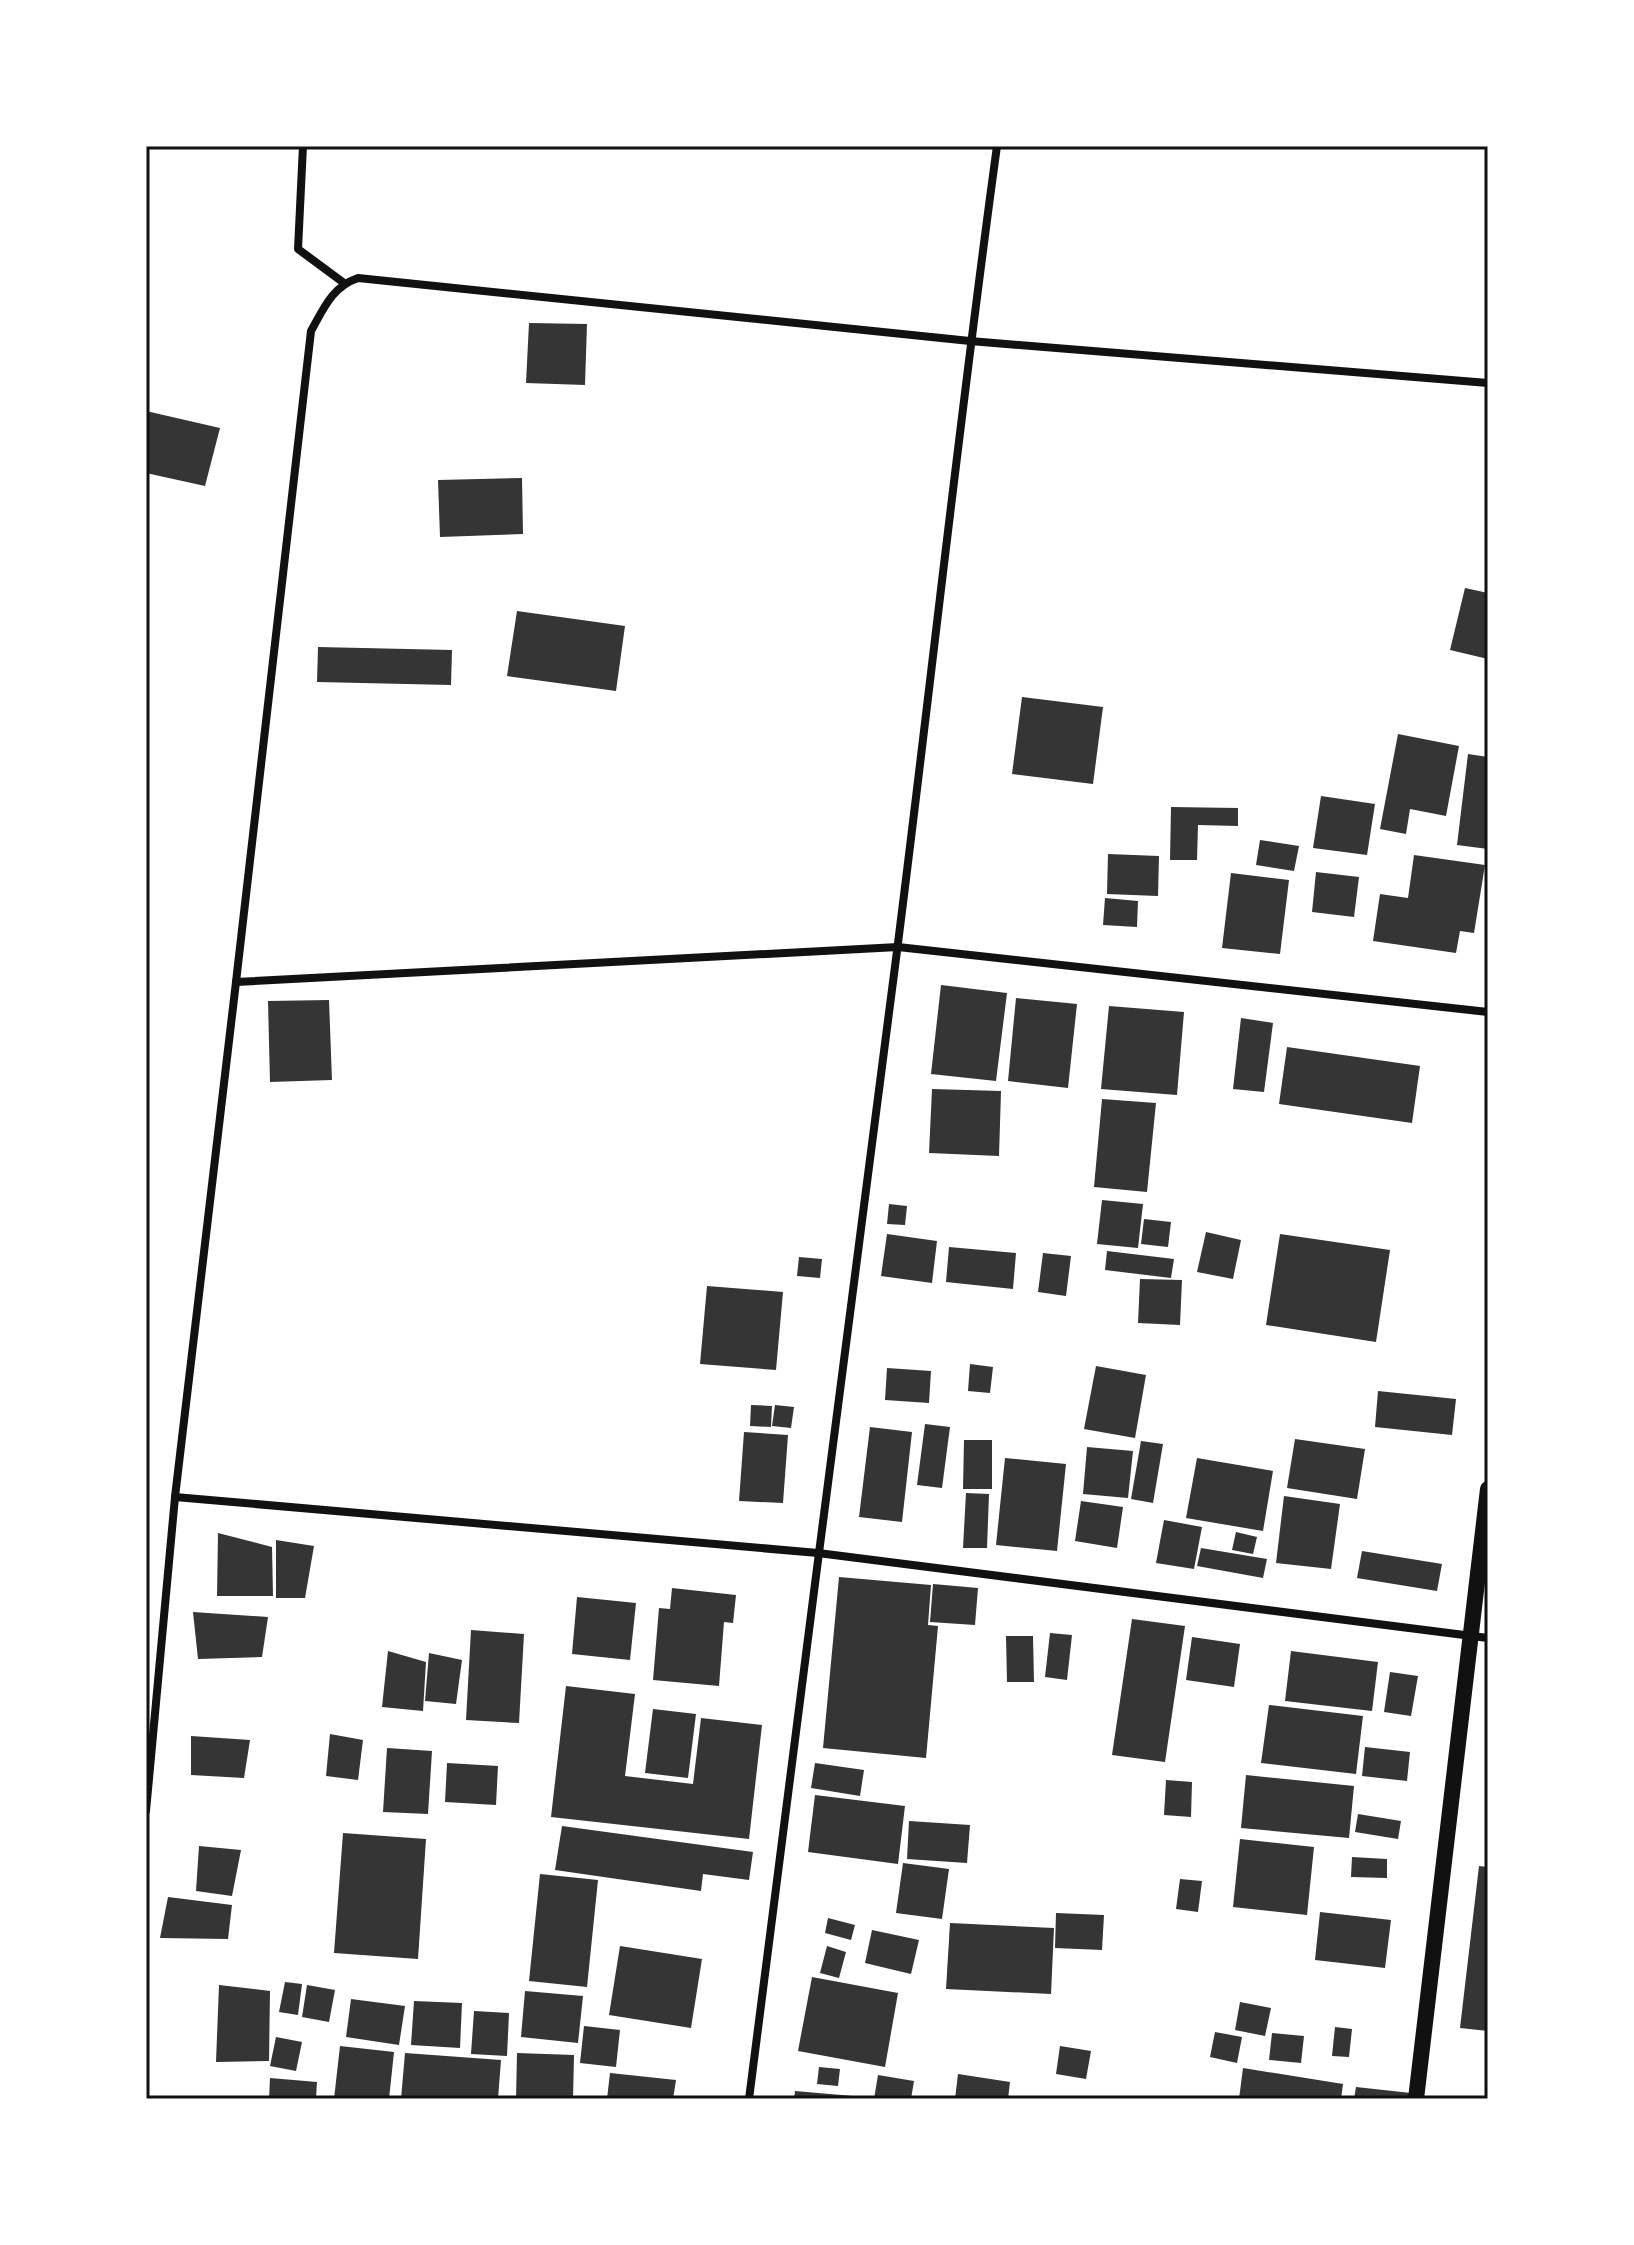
<svg xmlns="http://www.w3.org/2000/svg" width="1634" height="2245" font-family="Raleway,sans-serif">
<style>
.building{fill:#353535}
.lines{fill:none;stroke-linecap:round;stroke-linejoin:round}
.minor{stroke:#111;stroke-width:8}
.secondary{stroke:#111;stroke-width:16}
.neatline{fill:none;stroke:#111;stroke-width:3}
</style>
<rect width="100%" height="100%" fill="#fff"/>
<!-- building -->
<g class="building">
<polygon points="529,323 587,324 585,385 526,383"/>
<polygon points="146,411 220,428 205,486 146,473"/>
<polygon points="522,478 523,534 440,537 438,480"/>
<polygon points="1465,588 1488,593 1488,659 1450,650"/>
<polygon points="517,611 625,626 616,691 507,676"/>
<polygon points="318,647 452,650 451,685 317,682"/>
<polygon points="1022,697 1103,707 1093,784 1012,774"/>
<polygon points="1398,734 1459,746 1446,816 1410,809 1406,834 1380,829"/>
<polygon points="1468,754 1488,757 1488,849 1457,845"/>
<polygon points="1321,796 1375,804 1367,855 1313,848"/>
<polygon points="1171,807 1238,808 1238,826 1198,825 1197,860 1170,860"/>
<polygon points="1260,840 1299,846 1294,871 1256,865"/>
<polygon points="1108,854 1159,856 1158,896 1107,894"/>
<polygon points="1414,855 1485,865 1474,933 1460,931 1456,953 1373,941 1380,894 1408,898"/>
<polygon points="1316,872 1359,877 1354,917 1312,912"/>
<polygon points="1231,873 1289,880 1280,954 1222,948"/>
<polygon points="1105,898 1138,901 1137,927 1103,925"/>
<polygon points="941,985 1007,993 996,1081 931,1074"/>
<polygon points="1016,998 1077,1004 1068,1088 1008,1081"/>
<polygon points="329,1000 332,1080 270,1082 268,1001"/>
<polygon points="1109,1006 1184,1012 1177,1095 1101,1089"/>
<polygon points="1241,1018 1273,1023 1264,1092 1233,1089"/>
<polygon points="1287,1047 1420,1066 1412,1123 1279,1104"/>
<polygon points="932,1089 1001,1091 999,1156 929,1153"/>
<polygon points="1102,1099 1156,1103 1147,1192 1094,1187"/>
<polygon points="1102,1200 1143,1204 1138,1248 1097,1244"/>
<polygon points="889,1204 907,1206 905,1225 887,1224"/>
<polygon points="1144,1219 1171,1222 1168,1247 1141,1244"/>
<polygon points="1206,1232 1241,1240 1233,1279 1197,1272"/>
<polygon points="887,1234 937,1241 932,1283 881,1276"/>
<polygon points="1280,1234 1390,1250 1376,1342 1266,1325"/>
<polygon points="949,1247 1016,1253 1013,1289 946,1282"/>
<polygon points="1107,1251 1174,1259 1171,1278 1105,1270"/>
<polygon points="1043,1253 1071,1256 1066,1296 1038,1292"/>
<polygon points="799,1257 822,1259 820,1278 797,1276"/>
<polygon points="1140,1279 1182,1280 1180,1325 1138,1323"/>
<polygon points="707,1286 783,1292 776,1370 700,1364"/>
<polygon points="970,1364 993,1367 990,1393 968,1391"/>
<polygon points="1096,1366 1146,1375 1135,1438 1084,1429"/>
<polygon points="887,1368 931,1371 929,1403 885,1400"/>
<polygon points="1378,1391 1456,1399 1452,1435 1375,1427"/>
<polygon points="751,1405 772,1406 771,1427 750,1426"/>
<polygon points="775,1405 794,1407 791,1428 772,1426"/>
<polygon points="925,1424 950,1427 942,1488 917,1485"/>
<polygon points="870,1427 912,1432 902,1522 859,1517"/>
<polygon points="744,1432 788,1435 783,1503 739,1501"/>
<polygon points="1295,1439 1365,1449 1357,1499 1287,1488"/>
<polygon points="964,1440 992,1440 992,1489 963,1489"/>
<polygon points="1141,1441 1163,1444 1153,1503 1131,1499"/>
<polygon points="1087,1447 1133,1451 1128,1498 1083,1494"/>
<polygon points="1005,1458 1066,1464 1057,1551 996,1545"/>
<polygon points="1197,1458 1273,1471 1263,1531 1186,1518"/>
<polygon points="966,1493 989,1494 987,1548 963,1548"/>
<polygon points="1284,1496 1340,1504 1331,1569 1276,1563"/>
<polygon points="1081,1501 1123,1507 1117,1548 1075,1541"/>
<polygon points="1164,1520 1202,1527 1194,1569 1156,1563"/>
<polygon points="1236,1532 1257,1537 1253,1554 1232,1550"/>
<polygon points="218,1533 272,1547 273,1596 217,1596"/>
<polygon points="276,1540 314,1546 305,1598 276,1598"/>
<polygon points="1201,1548 1267,1559 1263,1578 1197,1566"/>
<polygon points="1362,1551 1442,1564 1437,1591 1357,1578"/>
<polygon points="839,1577 931,1585 928,1625 938,1626 926,1758 823,1748"/>
<polygon points="933,1584 978,1588 975,1625 930,1622"/>
<polygon points="672,1588 736,1595 733,1623 724,1622 719,1686 653,1680 659,1608 670,1609"/>
<polygon points="577,1597 636,1603 630,1660 572,1654"/>
<polygon points="193,1612 268,1617 262,1657 198,1659"/>
<polygon points="1132,1619 1185,1626 1165,1762 1112,1755"/>
<polygon points="471,1630 524,1634 519,1723 466,1720"/>
<polygon points="1050,1633 1072,1635 1067,1680 1045,1677"/>
<polygon points="1006,1636 1033,1636 1034,1682 1007,1682"/>
<polygon points="1192,1637 1240,1644 1234,1687 1186,1680"/>
<polygon points="388,1651 426,1662 423,1711 382,1707"/>
<polygon points="1291,1651 1378,1662 1372,1711 1285,1701"/>
<polygon points="429,1653 462,1660 456,1704 425,1701"/>
<polygon points="1390,1672 1418,1676 1411,1716 1384,1712"/>
<polygon points="566,1686 635,1694 625,1776 693,1784 701,1718 762,1725 749,1839 551,1817"/>
<polygon points="1269,1705 1363,1716 1356,1774 1261,1763"/>
<polygon points="653,1709 696,1714 688,1778 645,1773"/>
<polygon points="330,1734 363,1740 358,1780 326,1776"/>
<polygon points="191,1736 250,1740 244,1778 191,1775"/>
<polygon points="1365,1747 1410,1752 1407,1781 1362,1776"/>
<polygon points="387,1748 432,1751 428,1814 383,1812"/>
<polygon points="447,1763 498,1766 496,1805 445,1802"/>
<polygon points="815,1763 864,1770 860,1796 811,1788"/>
<polygon points="1246,1775 1354,1786 1349,1838 1241,1828"/>
<polygon points="1166,1780 1192,1782 1191,1817 1164,1815"/>
<polygon points="815,1795 905,1806 898,1864 808,1852"/>
<polygon points="1358,1814 1401,1821 1398,1839 1355,1832"/>
<polygon points="909,1821 970,1825 967,1863 907,1859"/>
<polygon points="562,1826 753,1852 749,1880 703,1874 701,1891 555,1870"/>
<polygon points="343,1833 426,1839 418,1959 334,1953"/>
<polygon points="1240,1839 1314,1847 1307,1915 1233,1907"/>
<polygon points="199,1846 241,1850 232,1896 196,1891"/>
<polygon points="1352,1857 1387,1859 1387,1878 1351,1877"/>
<polygon points="903,1863 949,1869 942,1919 896,1913"/>
<polygon points="1479,1866 1488,1867 1488,2031 1460,2028"/>
<polygon points="540,1874 598,1880 587,1987 529,1981"/>
<polygon points="1180,1879 1202,1881 1198,1912 1176,1909"/>
<polygon points="168,1897 232,1905 228,1939 160,1938"/>
<polygon points="1320,1912 1391,1920 1385,1968 1315,1960"/>
<polygon points="1056,1913 1104,1915 1102,1950 1055,1948"/>
<polygon points="828,1918 855,1925 851,1940 825,1933"/>
<polygon points="950,1923 1054,1928 1051,1994 946,1989"/>
<polygon points="872,1930 919,1940 911,1974 865,1963"/>
<polygon points="620,1946 702,1959 691,2028 609,2015"/>
<polygon points="827,1946 846,1952 839,1978 820,1973"/>
<polygon points="812,1977 898,1993 885,2067 798,2051"/>
<polygon points="285,1982 302,1984 298,2015 279,2012"/>
<polygon points="219,1985 270,1991 269,2061 216,2062"/>
<polygon points="307,1985 335,1990 329,2022 302,2017"/>
<polygon points="525,1991 583,1996 578,2043 521,2037"/>
<polygon points="351,1999 405,2006 399,2045 346,2037"/>
<polygon points="414,2001 462,2003 460,2048 411,2045"/>
<polygon points="1240,2002 1271,2008 1265,2036 1235,2030"/>
<polygon points="474,2011 509,2013 507,2056 471,2054"/>
<polygon points="584,2026 620,2030 616,2067 580,2063"/>
<polygon points="1335,2027 1352,2029 1349,2057 1332,2056"/>
<polygon points="1215,2032 1242,2037 1237,2063 1210,2057"/>
<polygon points="1272,2033 1304,2036 1301,2063 1269,2060"/>
<polygon points="276,2037 302,2042 296,2071 270,2066"/>
<polygon points="340,2046 394,2052 389,2099 334,2099"/>
<polygon points="1060,2046 1091,2051 1086,2079 1056,2074"/>
<polygon points="405,2053 501,2060 498,2099 401,2099"/>
<polygon points="517,2053 574,2055 573,2099 516,2099"/>
<polygon points="819,2067 840,2069 838,2086 817,2084"/>
<polygon points="1243,2068 1343,2084 1341,2099 1239,2099"/>
<polygon points="610,2073 676,2080 673,2099 607,2099"/>
<polygon points="958,2074 1010,2082 1008,2099 955,2099"/>
<polygon points="878,2075 914,2081 911,2099 874,2099"/>
<polygon points="270,2078 317,2082 316,2099 269,2099"/>
<polygon points="1356,2087 1411,2093 1411,2099 1354,2099"/>
<polygon points="795,2091 853,2096 853,2099 794,2099"/>
</g>
<g class="lines">
<!-- minor -->
<g class="minor">
<polyline points="303,146 298,249 344,283"/>
<polyline points="236,982 898,947 1488,1012"/>
<polyline points="175,1497 818,1553 1488,1638"/>
<path d="M146 1811 175 1497 236 982 311 331C324 308 332 287 358 278L970 341 1488 383"/>
<path d="M749 2099C797 1716 848 1334 897 951 931 683 960 414 997 146"/>
</g>
<!-- secondary -->
<polyline class="secondary" points="1416,2099 1488,1489"/>
</g>
<!-- border -->
<rect width="1634" height="2245" fill="none" stroke="#ffffff" stroke-width="296"/>
<rect x="148" y="148" width="1338" height="1949" class="neatline"/>
</svg>
